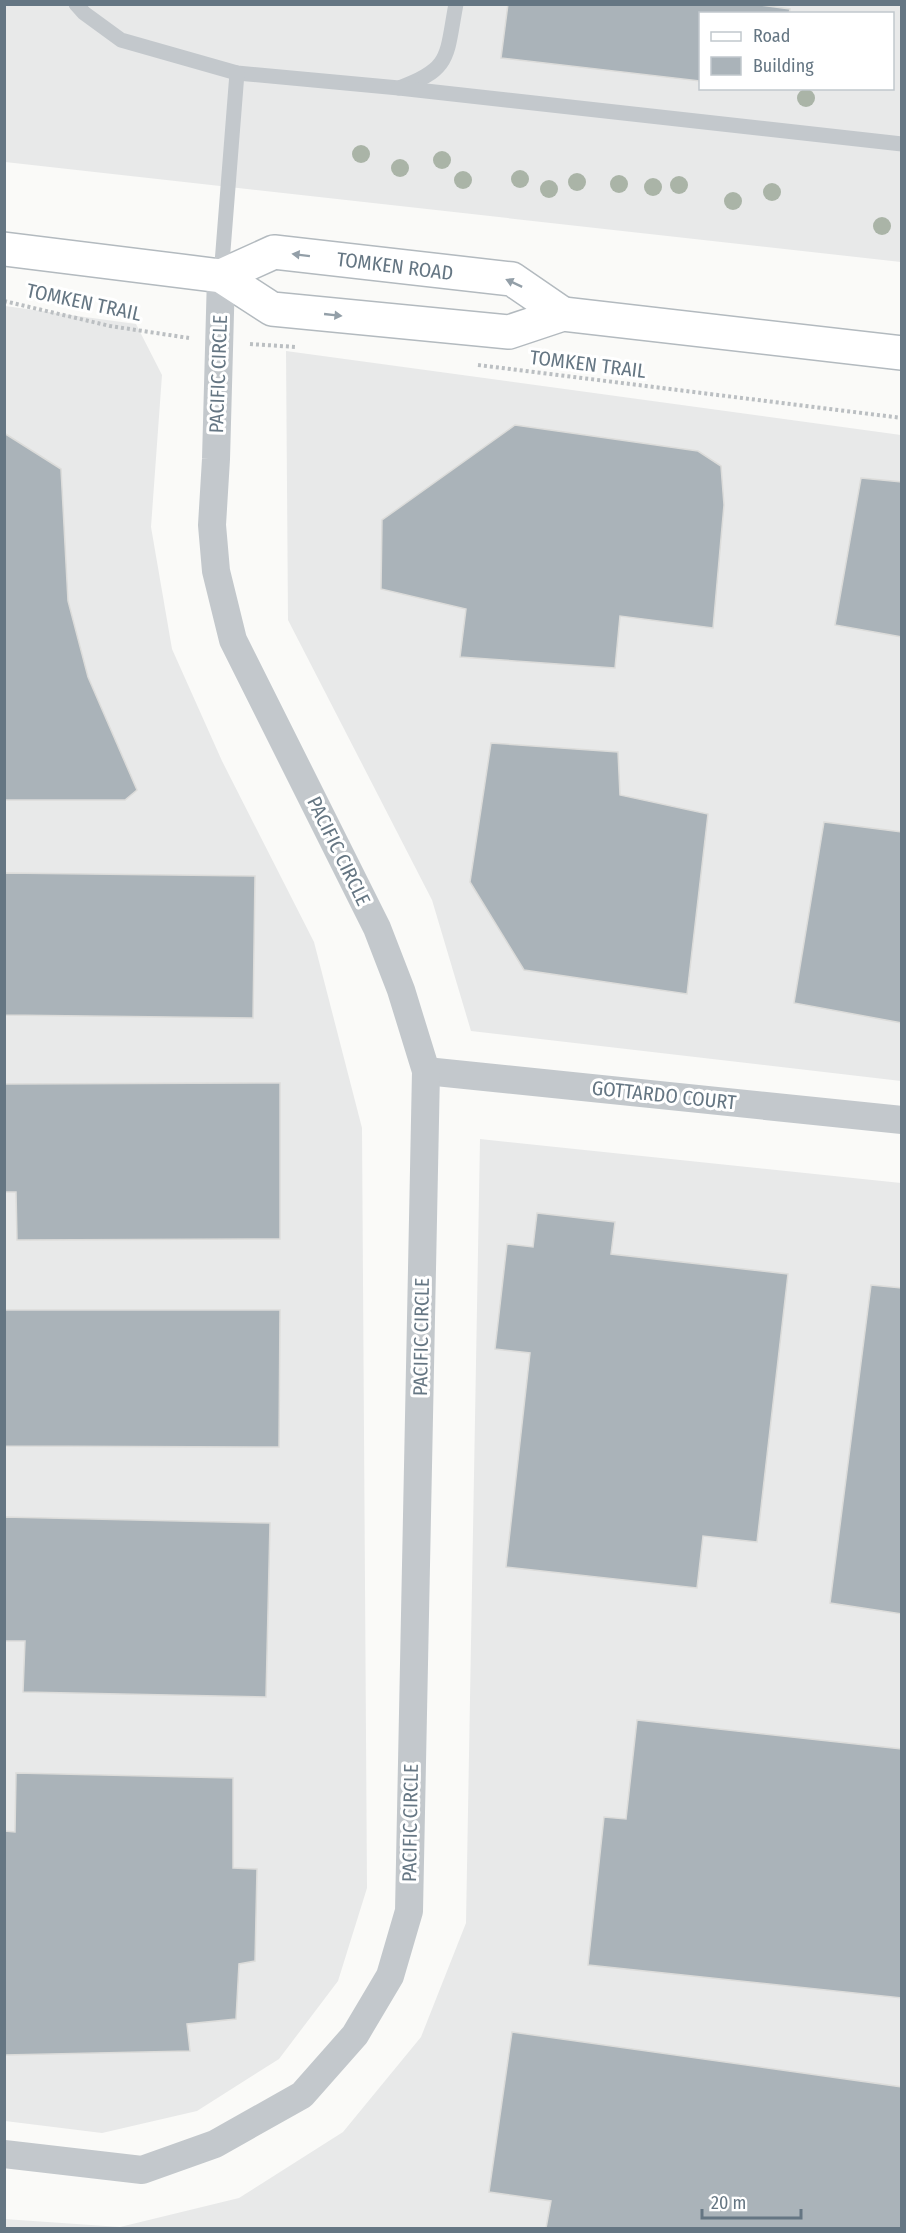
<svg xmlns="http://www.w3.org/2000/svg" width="906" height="2233" font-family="'Fira Sans Condensed',sans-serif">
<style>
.built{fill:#e8e9e9;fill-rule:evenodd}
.building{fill:#aab3b9;stroke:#dcdcda;stroke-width:1.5}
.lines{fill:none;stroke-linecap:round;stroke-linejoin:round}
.secondary-casing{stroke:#b3babf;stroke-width:36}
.path{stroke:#bbbfc2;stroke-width:4;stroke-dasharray:3 3;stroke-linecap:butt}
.service{stroke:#c3c8cc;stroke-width:15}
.minor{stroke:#c3c8cc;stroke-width:28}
.secondary{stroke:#fff;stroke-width:33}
.tree{fill:#aab4a7}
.oneway{fill:#939fa8}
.labels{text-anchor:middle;stroke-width:6;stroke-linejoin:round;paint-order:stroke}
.street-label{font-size:20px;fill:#657683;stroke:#fff}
</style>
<rect width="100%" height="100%" fill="#fafaf8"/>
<!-- built -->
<g class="built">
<path d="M5 5H901V262L5 162ZM700 14H892V88H700Z"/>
<polygon points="5,306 136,324 162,375 151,527 172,649 222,761 314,942 362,1128 367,1888 338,1981 279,2059 197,2111 102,2133 5,2121"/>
<polygon points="286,351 901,435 901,1081 471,1031 432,900 288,620"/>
<polygon points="480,1139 901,1183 901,2228 5,2228 4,2219 120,2227 239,2198 343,2132 421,2037 466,1923"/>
</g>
<!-- building -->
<g class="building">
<polygon points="508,4 753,4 790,9 789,14 700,14 700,81 501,58"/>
<polygon points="515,425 698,451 721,466 724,505 713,628 620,616 615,668 460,657 466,609 381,589 382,520"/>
<polygon points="4,433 61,469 68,601 88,677 137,790 125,800 4,800"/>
<polygon points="861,478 902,482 902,637 835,625"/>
<polygon points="491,743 618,752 620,795 708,814 687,994 524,970 470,882"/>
<polygon points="824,822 902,832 902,1023 794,1003"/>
<polygon points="5,873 255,876 253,1018 4,1015"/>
<polygon points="280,1083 280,1239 17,1240 16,1192 4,1192 4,1084"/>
<polygon points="537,1213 615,1222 611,1254 788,1274 757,1542 703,1536 697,1588 506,1567 530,1353 495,1349 507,1244 533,1247"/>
<polygon points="871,1285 902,1288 902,1614 830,1603"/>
<polygon points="4,1310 280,1310 279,1447 4,1446"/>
<polygon points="4,1517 270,1523 266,1697 23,1692 25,1641 4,1641"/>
<polygon points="637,1720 902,1749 902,1998 588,1965 604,1817 626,1819"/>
<polygon points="16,1773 233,1778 233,1868 257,1869 255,1961 239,1964 236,2019 187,2024 190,2051 4,2055 4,1831 15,1832"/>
<polygon points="512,2032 902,2087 902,2228 546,2228 551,2201 489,2192"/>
</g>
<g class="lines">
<defs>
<g id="secondary">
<polyline points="4,249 221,276 272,309 509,332 563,314 902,353"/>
<polyline points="221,276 274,252 512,279 563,314"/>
</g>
</defs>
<!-- secondary casing -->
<use href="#secondary" class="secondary-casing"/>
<!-- path -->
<g class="path">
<polyline points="4,301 110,326 189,338"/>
<polyline points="250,344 296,347"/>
<polyline points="478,365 902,418"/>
</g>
<!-- service -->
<g class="service">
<path d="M76 4 84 13 121 40 237 73 399 88C452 69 446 56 456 4"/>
<polyline points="399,88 902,144"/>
<polyline points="221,276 237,73"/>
</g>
<!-- minor -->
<g class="minor">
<polyline points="426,1071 902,1120"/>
<polyline points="4,2154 142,2170 215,2144 302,2095 355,2035 390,1976 409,1911 426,1071 401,990 377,928 233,640 216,571 212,525 216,459 221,276"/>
</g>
<!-- secondary -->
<use href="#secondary" class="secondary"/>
</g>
<!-- trees -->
<g class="tree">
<circle cx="806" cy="98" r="9"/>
<circle cx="361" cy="154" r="9"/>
<circle cx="442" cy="160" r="9"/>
<circle cx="400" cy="168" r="9"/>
<circle cx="520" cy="179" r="9"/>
<circle cx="463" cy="180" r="9"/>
<circle cx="577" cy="182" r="9"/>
<circle cx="619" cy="184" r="9"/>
<circle cx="679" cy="185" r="9"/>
<circle cx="653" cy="187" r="9"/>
<circle cx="549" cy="189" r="9"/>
<circle cx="772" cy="192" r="9"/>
<circle cx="733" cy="201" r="9"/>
<circle cx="882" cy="226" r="9"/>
</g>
<!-- one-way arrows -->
<defs><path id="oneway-solid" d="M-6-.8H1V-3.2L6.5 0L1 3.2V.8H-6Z" transform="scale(1.5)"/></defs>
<g class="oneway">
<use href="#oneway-solid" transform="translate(301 255) rotate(-173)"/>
<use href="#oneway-solid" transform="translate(514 283) rotate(-155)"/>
<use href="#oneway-solid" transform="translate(333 315) rotate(6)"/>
</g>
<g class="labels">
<!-- street labels -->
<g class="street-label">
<text transform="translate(395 266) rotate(7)" y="7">TOMKEN ROAD</text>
<text transform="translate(84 302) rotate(12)" y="7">TOMKEN TRAIL</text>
<text transform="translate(588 364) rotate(7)" y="7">TOMKEN TRAIL</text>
<text transform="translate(218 374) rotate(-88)" y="7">PACIFIC CIRCLE</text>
<text transform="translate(339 851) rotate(64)" y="7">PACIFIC CIRCLE</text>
<text transform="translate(664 1095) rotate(6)" y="7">GOTTARDO COURT</text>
<text transform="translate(421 1337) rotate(-89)" y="7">PACIFIC CIRCLE</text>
<text transform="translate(410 1823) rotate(-89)" y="7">PACIFIC CIRCLE</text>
</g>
</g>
<!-- border -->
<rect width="906" height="2233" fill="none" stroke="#657683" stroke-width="12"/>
<!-- legend -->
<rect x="699" y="12" width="195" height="78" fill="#ffffff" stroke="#c1c8cd" stroke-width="1.5"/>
<rect x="711" y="32" width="30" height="9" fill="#ffffff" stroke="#c1c8cd" stroke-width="1.5"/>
<text x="753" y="42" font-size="18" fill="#657683">Road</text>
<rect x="711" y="57" width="30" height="18" fill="#aab3b9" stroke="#c1c8cd" stroke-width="1.5"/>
<text x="753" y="72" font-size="18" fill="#657683">Building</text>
<!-- scale -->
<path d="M702 2209v9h99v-9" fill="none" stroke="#657683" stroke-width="3"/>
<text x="711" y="2209" font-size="18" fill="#657683" stroke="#ffffff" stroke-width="4.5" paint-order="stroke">20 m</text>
</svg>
